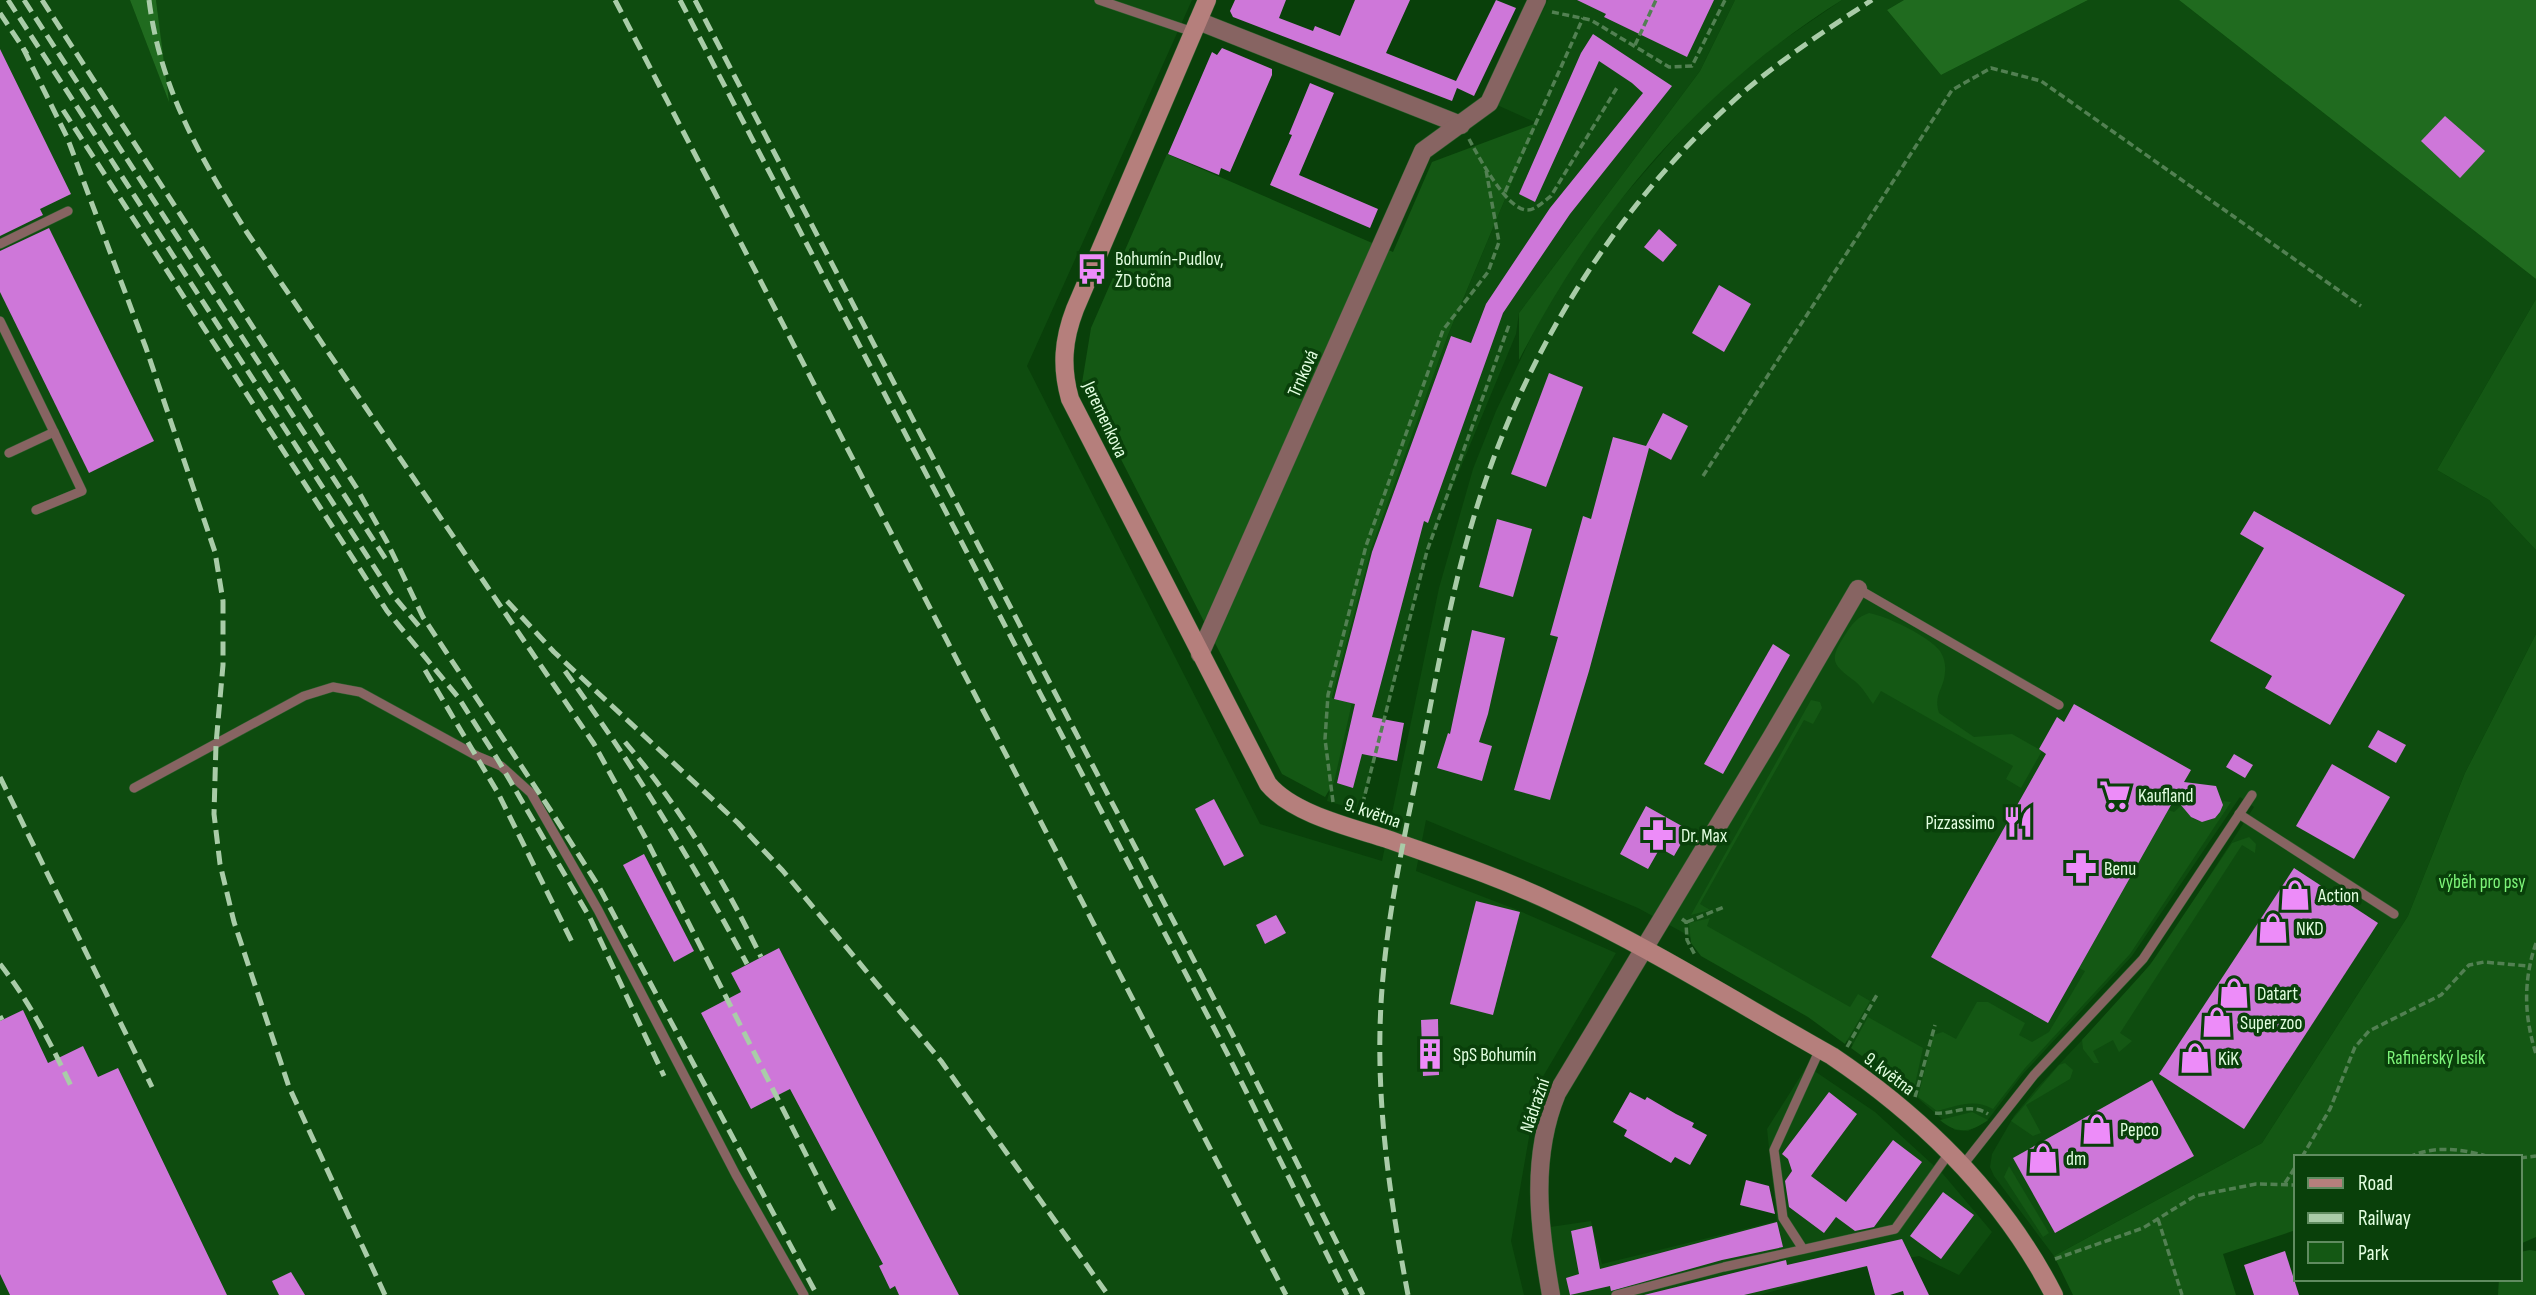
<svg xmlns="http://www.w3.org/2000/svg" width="2536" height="1295" font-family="'Sofia Sans Condensed',sans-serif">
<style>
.built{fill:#0e4c0f}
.green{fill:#145814}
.forest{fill:#206b1f}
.building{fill:#ce77d9}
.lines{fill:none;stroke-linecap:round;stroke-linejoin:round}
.lane-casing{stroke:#2c5e2c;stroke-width:10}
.street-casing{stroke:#2c5e2c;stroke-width:19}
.secondary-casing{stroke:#2c5e2c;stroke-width:19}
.path{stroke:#528052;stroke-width:3.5;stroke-dasharray:7 3.5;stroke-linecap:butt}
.lane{stroke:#876462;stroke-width:9}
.street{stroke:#876462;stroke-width:18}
.secondary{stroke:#b57f7c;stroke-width:18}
.rail{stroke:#a9cca8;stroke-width:5;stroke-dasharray:14 7;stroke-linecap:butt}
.labels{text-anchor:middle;stroke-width:7;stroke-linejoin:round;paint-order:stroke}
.poi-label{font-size:19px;fill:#e2fee0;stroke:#09400a;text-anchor:start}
.street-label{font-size:19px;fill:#e2fee0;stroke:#09400a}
.park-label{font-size:19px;fill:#7df479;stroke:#09400a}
</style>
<rect width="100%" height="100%" fill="#09400a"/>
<!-- built -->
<g class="built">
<polygon points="0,0 130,0 168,99 156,0 1192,0 1027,366 1260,824 1382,861 1439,588 1473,469 1496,411 1544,310 1574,263 1609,213 1690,120 1733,80 1776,45 1842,0 1904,0 1887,10 1941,75 2088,0 2179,0 2536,279 2536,299 2437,470 2489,500 2536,550 2536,634 2465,773 2408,916 2262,1143 2054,1256 1994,1176 1990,1167 1992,1154 2014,1116 2036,1089 2130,989 2163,948 2254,807 2240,797 2132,956 2022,1075 1987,1121 1968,1131 1955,1130 1865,1053 1682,932 1638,908 1426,820 1416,871 1515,909 1616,953 1538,1085 1511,1241 1524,1295 0,1295"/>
<polygon points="1548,0 1735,0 1700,71 1519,313 1516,334 1426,551 1361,811 1327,801 1352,703 1332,699 1370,549 1448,335 1537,123 1497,105"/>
<polygon points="1807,1066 1875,1112 1943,1174 1992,1232 1959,1275 1919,1256 1837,1273 1760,1295 1559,1295 1554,1273 1550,1227 1591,1221 1602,1264 1777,1221 1767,1129"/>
</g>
<!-- green -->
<g class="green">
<path d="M1735 0H1842C1700 89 1595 212 1519 360V313L1700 71Z"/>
<polygon points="1537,123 1448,335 1371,549 1332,698 1352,703 1334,782 1325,797 1282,774 1082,383 1091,328 1167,154 1393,252 1432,162"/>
<polygon points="2536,299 2536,550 2489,500 2437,470"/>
<path d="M1869 613C1886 616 1929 636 1940 651 1944 657 1946 665 1945 672 1944 690 1933 694 1939 713L1974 737 2012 734 2042 751 2021 788 2006 779 2013 766 1881 691 1873 704C1868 697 1863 688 1856 682 1834 665 1827 662 1845 635 1852 624 1857 617 1869 613Z"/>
<polygon points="2536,634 2536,1237 2520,1244 2520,1157 2296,1157 2296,1230 2223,1254 2236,1295 2073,1295 2054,1256 2262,1143 2408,916 2465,773"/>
<polygon points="1811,700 1820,702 1822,708 1813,724 1804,720 1700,904 1710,910 1691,915"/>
<path d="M2223 801 2231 802 2130 954 2025 1068 1993 1109C1974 1098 1957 1106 1937 1111L1918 1097 1933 1035 1943 1032 1956 1039 1977 1002H1988L2025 1023 2019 1035 2032 1042 2049 1032 2085 971 2079 968 2168 810 2174 812 2185 802 2191 817C2201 824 2210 822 2219 814Z"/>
<polygon points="2249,837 2256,844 2255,853 2242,845 2120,1033 2132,1041 2119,1052 2113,1040 2093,1051 2099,1063 2094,1063 2083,1049 2082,1040 2150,965 2232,843"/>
<polygon points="1710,918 1707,926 1850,1007 1858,994 1870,1001 1845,1044 1808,1017 1701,956 1691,943 1689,923"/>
<polygon points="1868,1017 1923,1048 1913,1094 1879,1069 1881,1064 1865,1053 1862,1056 1851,1048"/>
<polygon points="2065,1063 2073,1070 2070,1079 2026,1105 2041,1133 2033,1136 2011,1121 2059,1065"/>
<path d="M1972 1112 1988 1120C1971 1133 1956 1134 1940 1120Z"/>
<polygon points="2009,1166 2049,1233 2043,1237 2004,1177"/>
<polygon points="2530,1250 2536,1251 2536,1295 2498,1295 2499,1279 2520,1279 2520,1252"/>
</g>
<!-- forest -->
<g class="forest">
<polygon points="130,0 156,0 169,102"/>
<polygon points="1904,0 2088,0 1941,75 1887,10"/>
<polygon points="2179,0 2536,0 2536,279"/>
</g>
<!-- building -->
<g class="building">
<polygon points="1235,0 1286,0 1279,18 1313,31 1315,26 1340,36 1355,0 1410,0 1386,53 1456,81 1496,0 1516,8 1474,96 1457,88 1452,101 1233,17 1230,11"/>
<polygon points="1577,0 1714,0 1687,57 1604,17 1606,14"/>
<polygon points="1593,34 1672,86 1570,214 1503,313 1428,523 1424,521 1372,717 1404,723 1397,761 1362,754 1353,788 1337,783 1355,704 1334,699 1339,679 1372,552 1451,336 1471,343 1486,304 1550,208 1643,93 1632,83 1599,61 1535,202 1519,194 1581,53"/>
<polygon points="1222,48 1272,69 1272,75 1230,172 1221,168 1219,175 1168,154 1212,52 1217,55"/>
<polygon points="0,49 71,194 40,209 43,215 0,236"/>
<polygon points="1310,83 1334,93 1299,175 1378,209 1370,228 1270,185 1292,135 1289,134"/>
<polygon points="2445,116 2485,151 2460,178 2421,141"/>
<polygon points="49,228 154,441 89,473 0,292 0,251"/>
<polygon points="1659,229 1677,245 1663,262 1644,247"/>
<polygon points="1719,285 1751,304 1724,352 1692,333"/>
<polygon points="1549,373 1583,387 1546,487 1511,474"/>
<polygon points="1663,413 1688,426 1671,460 1649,448 1589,671 1550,800 1514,790 1558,637 1550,635 1583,516 1591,519 1613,437 1646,446"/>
<polygon points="2254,511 2405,595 2330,725 2265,688 2272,676 2210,641 2264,548 2240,534"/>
<polygon points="1497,519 1532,529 1513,597 1479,587"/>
<polygon points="1472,630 1505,638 1488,714 1479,742 1492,746 1482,781 1437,768 1448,733 1450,734"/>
<polygon points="1773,644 1790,655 1723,774 1704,764"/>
<polygon points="2074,704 2191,770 2184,782 2216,786 2223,805 2220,812 2215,818 2202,822 2191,817 2175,798 2048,1023 1931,957 2046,754 2039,749 2057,717 2064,722"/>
<polygon points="2378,730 2406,745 2396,763 2368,747"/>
<polygon points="2234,754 2253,765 2245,778 2226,767"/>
<polygon points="2332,764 2390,797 2354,859 2296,826"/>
<polygon points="1214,799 1244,856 1224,866 1195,809"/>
<polygon points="1646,806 1689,830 1674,856 1660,848 1648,869 1620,854"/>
<polygon points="644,854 694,951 674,962 623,865"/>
<polygon points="2294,868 2378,923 2244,1129 2159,1074"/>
<polygon points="1476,901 1520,912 1493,1015 1450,1004"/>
<polygon points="1276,915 1286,933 1265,944 1256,925"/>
<polygon points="779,948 861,1108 959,1295 899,1295 895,1286 890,1289 879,1266 883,1264 790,1089 751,1109 701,1013 741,992 731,973"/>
<polygon points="23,1010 48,1063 83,1046 98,1077 118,1068 227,1295 10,1295 0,1274 0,1021"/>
<polygon points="1438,1019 1439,1075 1423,1076 1421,1020"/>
<polygon points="2152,1080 2194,1156 2055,1233 2013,1158"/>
<polygon points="1630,1092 1645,1100 1647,1097 1676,1114 1694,1123 1692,1127 1707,1135 1690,1165 1675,1157 1671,1163 1624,1136 1627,1130 1613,1122"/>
<polygon points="1829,1092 1857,1114 1811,1176 1846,1202 1893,1140 1922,1162 1874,1227 1855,1231 1836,1217 1824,1233 1789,1207 1785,1181 1792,1171 1788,1159 1782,1154"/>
<polygon points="1746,1180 1769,1186 1775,1214 1740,1205"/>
<polygon points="1943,1192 1974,1215 1941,1259 1910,1236"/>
<polygon points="1777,1222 1783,1247 1722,1260 1611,1291 1610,1286 1570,1295 1566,1278 1579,1274 1571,1231 1592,1226 1600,1269"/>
<polygon points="1902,1239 1929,1295 1904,1295 1903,1291 1890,1295 1875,1295 1867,1266 1744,1295 1644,1295 1786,1260 1787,1265"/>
<polygon points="2285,1251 2299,1295 2254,1295 2244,1265"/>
<polygon points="291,1272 305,1295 279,1295 272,1281"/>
</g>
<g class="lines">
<defs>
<g id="lane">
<polyline points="1099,0 1193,32"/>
<polyline points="0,244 68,211"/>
<polyline points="0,321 54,432 9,453"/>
<polyline points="36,510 82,491 54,432"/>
<polyline points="1858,589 2059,705"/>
<polyline points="134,788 304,696 333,687 360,692 477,756 501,766 531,793 598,910 736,1175 804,1295"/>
<polyline points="2239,814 2394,914"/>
<polyline points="1963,1165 2034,1075 2143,959 2252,795"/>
<polyline points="1803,1249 1783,1218 1774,1150 1820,1049"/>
<polyline points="1616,1295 1724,1267 1895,1229 1950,1152"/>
</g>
<g id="street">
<polyline points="1198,21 1461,125"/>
<polyline points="1200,654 1423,151 1489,103 1537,0"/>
<path d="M1551 1295C1539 1227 1530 1159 1557 1093L1771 738 1858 589"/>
</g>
<path id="secondary" d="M1207 0 1075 309C1063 340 1061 367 1070 399L1268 784C1293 814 1350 827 1387 839 1444 859 1502 878 1556 904 1651 948 1741 1005 1832 1056 1924 1118 2003 1196 2054 1295"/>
</defs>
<!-- lane casing -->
<use href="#lane" class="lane-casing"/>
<!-- street casing -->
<use href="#street" class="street-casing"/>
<!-- secondary casing -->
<use href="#secondary" class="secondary-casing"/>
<!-- path -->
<g class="path">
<polyline points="1552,12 1591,20 1669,67 1692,66 1725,0"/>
<polyline points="1635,45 1656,0"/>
<path d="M1469 139C1478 156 1507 210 1527 210 1536 210 1544 201 1551 196L1618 86"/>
<polyline points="1505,192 1583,18"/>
<polyline points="1703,476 1952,90 1991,68 2041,81 2361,306"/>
<polyline points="1333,802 1325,739 1328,695 1366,546 1443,330 1488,272 1499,242 1486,170"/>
<polyline points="1360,814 1427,551 1509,325"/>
<polyline points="1682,919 1686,922 1687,940 1695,955"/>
<polyline points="1687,922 1724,907"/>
<path d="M2536 943C2523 981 2524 1016 2536 1054"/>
<polyline points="1847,1047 1878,993"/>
<polyline points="1915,1097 1935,1025"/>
<path d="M1935 1113C1953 1115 1970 1102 1988 1114"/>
<polyline points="2302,1157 2330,1109 2355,1047 2369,1031 2441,995 2469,965 2484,962 2528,966"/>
<path d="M2409 1157C2435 1145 2463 1149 2490 1157"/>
<polyline points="2520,1158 2536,1156"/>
<polyline points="2285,1183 2296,1166"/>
<polyline points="2158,1219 2182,1295"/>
<polyline points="2055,1259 2143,1228 2195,1196 2256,1184 2296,1185"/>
</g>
<!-- lane -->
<use href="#lane" class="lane"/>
<!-- street -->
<use href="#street" class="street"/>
<!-- secondary -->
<use href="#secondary" class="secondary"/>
<!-- rail -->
<g class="rail">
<polyline points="8,0 391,593 423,631"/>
<polyline points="24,0 387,561"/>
<polyline points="42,0 356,487 387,542 423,617 551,811 599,887 817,1295"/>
<path d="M149 0C160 88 200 157 246 231L594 744 645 837 834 1210"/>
<polyline points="615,0 1286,1295"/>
<polyline points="680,0 1228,1055 1347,1295"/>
<polyline points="695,0 1239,1047 1363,1295"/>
<polyline points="0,13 27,54"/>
<polyline points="23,48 67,137 146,348 215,552 223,601 223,665 216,744 214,814 220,864 234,922 289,1087 385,1295"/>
<polyline points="63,110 387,611 458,697 498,760 590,918 664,1076"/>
<polyline points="507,601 554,652 738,823 783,871 941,1061 1108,1295"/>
<polyline points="425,670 498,793 572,942"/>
<path d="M565 671C633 765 693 862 747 964"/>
<path d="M625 742C680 807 724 880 761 957"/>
<polyline points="0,777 152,1087"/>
<path d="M0 964C31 1004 51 1044 73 1090"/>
<polyline points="0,1016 2,1020"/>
<path d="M1408 1295C1389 1194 1374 1092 1382 989 1388 907 1407 825 1423 744 1437 672 1450 600 1470 530 1518 362 1611 210 1741 94 1782 59 1827 29 1872 0"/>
</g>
</g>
<!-- icons -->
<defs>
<symbol id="bus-bare" viewBox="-9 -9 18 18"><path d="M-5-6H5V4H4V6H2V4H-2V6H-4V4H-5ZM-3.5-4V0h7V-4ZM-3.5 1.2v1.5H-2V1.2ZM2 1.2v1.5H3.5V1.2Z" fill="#ed8cf9" stroke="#09400a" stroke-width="2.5" paint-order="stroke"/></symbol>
<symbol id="supermarket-bare" viewBox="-9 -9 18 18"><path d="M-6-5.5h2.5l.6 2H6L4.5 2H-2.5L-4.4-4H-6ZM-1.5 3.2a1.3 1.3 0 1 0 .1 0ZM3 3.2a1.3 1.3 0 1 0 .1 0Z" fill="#ed8cf9" stroke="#09400a" stroke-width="2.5" paint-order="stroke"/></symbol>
<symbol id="restaurant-bare" viewBox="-9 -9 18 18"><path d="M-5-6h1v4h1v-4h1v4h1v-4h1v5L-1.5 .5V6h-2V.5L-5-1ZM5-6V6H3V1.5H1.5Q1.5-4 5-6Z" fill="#ed8cf9" stroke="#09400a" stroke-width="2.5" paint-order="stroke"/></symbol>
<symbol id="pharmacy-bare" viewBox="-9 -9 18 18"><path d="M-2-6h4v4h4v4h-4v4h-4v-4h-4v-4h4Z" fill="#ed8cf9" stroke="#09400a" stroke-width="2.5" paint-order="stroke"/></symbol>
<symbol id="shop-bare" viewBox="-9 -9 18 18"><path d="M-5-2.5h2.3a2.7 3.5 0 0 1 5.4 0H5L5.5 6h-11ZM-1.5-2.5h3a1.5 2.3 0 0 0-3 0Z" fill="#ed8cf9" stroke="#09400a" stroke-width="2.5" paint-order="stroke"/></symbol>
<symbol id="building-bare" viewBox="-9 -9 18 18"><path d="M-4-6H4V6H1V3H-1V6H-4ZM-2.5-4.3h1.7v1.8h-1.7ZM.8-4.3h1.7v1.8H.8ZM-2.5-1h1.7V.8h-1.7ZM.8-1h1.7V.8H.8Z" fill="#ed8cf9" stroke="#09400a" stroke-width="2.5" paint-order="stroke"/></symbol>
</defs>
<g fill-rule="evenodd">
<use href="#bus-bare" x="1070" y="247" width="44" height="44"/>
<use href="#supermarket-bare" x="2093" y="773" width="44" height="44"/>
<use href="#restaurant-bare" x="1996" y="800" width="44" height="44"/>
<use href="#pharmacy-bare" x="1636" y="813" width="44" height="44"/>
<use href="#pharmacy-bare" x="2059" y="846" width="44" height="44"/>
<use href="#shop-bare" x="2273" y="873" width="44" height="44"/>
<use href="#shop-bare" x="2251" y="906" width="44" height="44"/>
<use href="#shop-bare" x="2212" y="971" width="44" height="44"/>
<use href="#shop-bare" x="2195" y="1000" width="44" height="44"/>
<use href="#building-bare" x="1408" y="1032" width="44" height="44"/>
<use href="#shop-bare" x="2173" y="1036" width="44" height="44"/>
<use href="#shop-bare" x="2075" y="1107" width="44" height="44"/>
<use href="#shop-bare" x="2021" y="1136" width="44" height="44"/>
</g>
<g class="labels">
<!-- poi labels -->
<g class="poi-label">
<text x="1115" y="265">Bohumín-Pudlov,<tspan x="1115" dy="22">ŽD točna</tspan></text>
<text x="2138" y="802">Kaufland</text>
<text x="1995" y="829" text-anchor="end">Pizzassimo</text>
<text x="1681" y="842">Dr. Max</text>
<text x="2104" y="875">Benu</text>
<text x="2318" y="902">Action</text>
<text x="2296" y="935">NKD</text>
<text x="2257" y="1000">Datart</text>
<text x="2240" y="1029">Super zoo</text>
<text x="1453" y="1061">SpS Bohumín</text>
<text x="2218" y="1065">KiK</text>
<text x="2120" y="1136">Pepco</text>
<text x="2066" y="1165">dm</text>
</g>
<!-- street labels -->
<g class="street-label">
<text transform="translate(1302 373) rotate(-66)" y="7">Trnková</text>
<text transform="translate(1106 419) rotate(65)" y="7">Jeremenkova</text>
<text transform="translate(1373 812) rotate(19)" y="7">9. května</text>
<text transform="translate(1890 1073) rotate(37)" y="7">9. května</text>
<text transform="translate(1534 1105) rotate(-71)" y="7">Nádražní</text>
</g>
<!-- park labels -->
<g class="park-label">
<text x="2482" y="888">výběh pro psy</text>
<text x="2436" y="1064">Rafinérský lesík</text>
</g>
</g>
<!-- legend -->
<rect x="2294" y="1155" width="228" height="126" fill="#09400a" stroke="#608c60" stroke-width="2"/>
<rect x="2308" y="1178" width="35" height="10" fill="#b57f7c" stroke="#608c60" stroke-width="2"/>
<text x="2358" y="1190" font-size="21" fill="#e2fee0">Road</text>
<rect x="2308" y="1213" width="35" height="10" fill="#a9cca8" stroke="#608c60" stroke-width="2"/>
<text x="2358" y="1225" font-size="21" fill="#e2fee0">Railway</text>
<rect x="2308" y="1242" width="35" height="21" fill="#145814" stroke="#608c60" stroke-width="2"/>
<text x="2358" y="1260" font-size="21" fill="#e2fee0">Park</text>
</svg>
